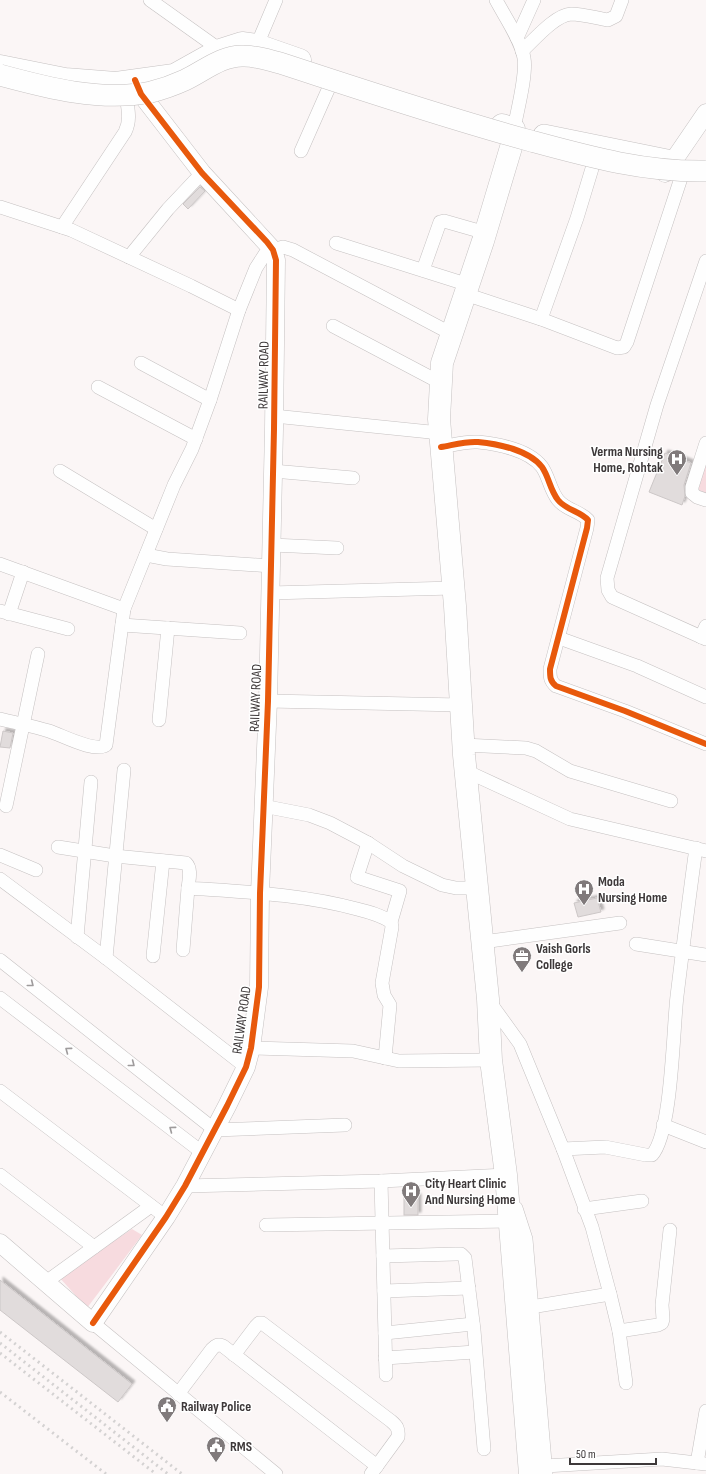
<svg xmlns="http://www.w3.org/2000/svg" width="706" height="1474" font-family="'Sofia Sans Condensed',sans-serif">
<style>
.green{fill:#f7dbdf}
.building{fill:#e1dcdc;stroke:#ccc7c7;filter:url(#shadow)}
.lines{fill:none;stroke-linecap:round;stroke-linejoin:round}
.street-casing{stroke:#c5c1c1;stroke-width:14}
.secondary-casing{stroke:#c5c1c1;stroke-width:19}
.primary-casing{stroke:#c5c1c1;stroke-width:22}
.highway-casing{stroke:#c5c1c1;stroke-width:23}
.street{stroke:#fefefe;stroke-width:13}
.secondary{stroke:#fefefe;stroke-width:18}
.primary{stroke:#fefefe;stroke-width:21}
.highway{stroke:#fefefe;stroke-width:22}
.rail{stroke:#d4d2d2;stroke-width:3;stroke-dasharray:2 4;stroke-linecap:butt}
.primary-bridge-casing{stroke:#c5c1c1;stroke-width:22;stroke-linecap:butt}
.primary-bridge{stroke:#fefefe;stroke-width:21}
.cycleway-casing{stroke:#fff;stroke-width:8}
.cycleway{stroke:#e8590c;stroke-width:6}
.oneway{stroke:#9e9b9c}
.labels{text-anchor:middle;stroke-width:3;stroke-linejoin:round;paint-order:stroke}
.street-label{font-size:14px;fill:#3d3839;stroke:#fff}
.poi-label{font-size:14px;font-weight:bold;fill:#3d3839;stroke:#fff;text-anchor:start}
</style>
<defs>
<filter id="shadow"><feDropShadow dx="3" dy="-3" stdDeviation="1" flood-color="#0004"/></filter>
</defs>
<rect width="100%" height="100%" fill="#fbf6f6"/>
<!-- green -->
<g class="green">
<polygon points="706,459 706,495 696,491"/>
<polygon points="132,1229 142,1235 87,1308 59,1277"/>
</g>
<!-- building -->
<g class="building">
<polygon points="200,187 205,191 188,209 183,204"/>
<polygon points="665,453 691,463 684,485 685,496 682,505 649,492"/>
<polygon points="3,731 13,733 10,748 0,747"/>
<polygon points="597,898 601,912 578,917 574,903"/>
<rect x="404" y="1197" width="14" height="18"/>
<polygon points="0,1280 132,1384 118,1402 0,1310"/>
</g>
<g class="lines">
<defs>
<g id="street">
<polyline points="150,0 223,52"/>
<path d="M496 0C505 17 521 40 524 58 527 75 517 111 514 129"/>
<polyline points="517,38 534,0"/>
<polyline points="257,45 276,0"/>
<path d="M522 51C534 40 555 15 571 14 583 14 596 18 608 20L616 16 622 0"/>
<polyline points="301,151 331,83"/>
<polyline points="0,207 71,230 191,286 239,310"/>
<path d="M62 227 125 132C131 120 128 109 126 96"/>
<polyline points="336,243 469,285"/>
<polyline points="129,257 168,209 202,173"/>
<polyline points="706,261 657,405 607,578 608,590 612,597 706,639"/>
<polyline points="423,270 440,222 444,221 486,233"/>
<polyline points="465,294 541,319 617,348 624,347 627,342 682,175"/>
<polyline points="541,319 577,218 594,162"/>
<polyline points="333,326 441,383"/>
<polyline points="141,363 210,400"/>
<polyline points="98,387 196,439"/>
<polyline points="274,416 440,433"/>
<polyline points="706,443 692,487 692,493 697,497 706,500"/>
<path d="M441 447C453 445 466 441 478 442 498 444 529 450 542 467 549 477 550 490 558 500 566 510 580 511 588 520L587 528 550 669C550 677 550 681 556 686L625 711 706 744"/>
<polyline points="60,471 156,529"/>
<polyline points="273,471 353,478"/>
<polyline points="272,545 337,548"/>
<polyline points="146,555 167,559 271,566"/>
<polyline points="0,564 124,609"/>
<polyline points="270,593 453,588"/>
<polyline points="0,611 68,629"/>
<polyline points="9,614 23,572"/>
<polyline points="122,625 240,633"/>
<polyline points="701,637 706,626"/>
<polyline points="559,638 637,666 706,697"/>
<polyline points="268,701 461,705"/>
<path d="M0 719C16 723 33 726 49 731 62 735 94 753 106 745L124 609 174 485 192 449 210 400 239 310 256 268 265 254 273 250 283 247 293 250 452 334"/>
<polyline points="159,720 168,628"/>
<polyline points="464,745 526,748 536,751 570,771 671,801"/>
<polyline points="466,771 570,819 706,851"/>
<polyline points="6,806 38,654"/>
<polyline points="263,806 309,815 330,823 368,843 403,866 442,885 456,888 477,888"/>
<polyline points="368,843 357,877 400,891 391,922"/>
<path d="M58 847 115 856 186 863C192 869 189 880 188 888 245 892 302 894 357 909 369 912 381 915 391 922L392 927 382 983 384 995 390 1005 385 1058"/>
<polyline points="0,855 36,870"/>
<polyline points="0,879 106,958 246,1067"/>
<polyline points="77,937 91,782"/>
<polyline points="483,942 620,923"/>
<polyline points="636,944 706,955"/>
<polyline points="183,950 188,888"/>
<polyline points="153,956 163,861"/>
<polyline points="106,958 124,770"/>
<polyline points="0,960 215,1130 345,1125"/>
<polyline points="0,998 203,1153"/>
<polyline points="489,1001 520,1044 563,1149 592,1227 610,1294 619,1331 626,1383"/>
<polyline points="251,1048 353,1051 399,1061 491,1060"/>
<polyline points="0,1091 166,1217"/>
<polyline points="663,1125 706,1142"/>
<path d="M563 1149 605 1147 646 1155H652C672 1133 673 1029 677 996 683 947 689 898 696 848"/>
<polyline points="0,1175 94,1247"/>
<polyline points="381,1181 386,1375"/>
<polyline points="185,1186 381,1181 506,1175"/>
<polyline points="516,1208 526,1239 546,1474"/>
<polyline points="584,1209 642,1201"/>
<polyline points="266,1225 510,1221"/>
<polyline points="383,1256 456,1254 461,1254 465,1258 474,1330 484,1449"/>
<polyline points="46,1282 151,1206"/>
<polyline points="384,1291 469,1288"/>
<polyline points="531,1307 610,1294"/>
<polyline points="93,1323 276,1474"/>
<polyline points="619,1331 658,1325 662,1323 663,1319 662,1305 670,1230"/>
<polyline points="385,1333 473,1324"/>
<path d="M234 1355 256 1326 259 1323H262L391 1421C397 1426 399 1429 398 1437L371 1474"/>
<polyline points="385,1358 475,1352"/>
<path d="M178 1394 212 1349C216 1345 218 1344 223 1346L377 1466"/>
<polyline points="697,1463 706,1411"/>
<polyline points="545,1466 662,1459 706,1464"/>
</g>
<g id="secondary">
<polyline points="665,173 706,113"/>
<polyline points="0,1243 93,1323 166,1217 185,1186 227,1106 246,1067 251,1048 259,987 260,893 268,701 274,429 276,260 273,250 202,173 141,94 136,83"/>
</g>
<polyline id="primary" points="544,135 672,161"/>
<g id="highway">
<polyline points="0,66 65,79 116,83 174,75 217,51 242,43 257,45 300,60"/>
<polyline points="502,125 514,129 512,144 483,241 442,363 439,419 455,606 464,755 488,999 491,1060 506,1175 530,1474"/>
</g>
</defs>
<!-- street casing -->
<use href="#street" class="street-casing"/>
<!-- secondary casing -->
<use href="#secondary" class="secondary-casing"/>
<!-- primary casing -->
<use href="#primary" class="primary-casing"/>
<!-- highway casing -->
<use href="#highway" class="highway-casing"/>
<!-- street -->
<use href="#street" class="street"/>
<!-- secondary -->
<use href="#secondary" class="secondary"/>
<!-- primary -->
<use href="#primary" class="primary"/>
<!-- highway -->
<use href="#highway" class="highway"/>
<!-- rail -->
<g class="rail">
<polyline points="0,1332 182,1474"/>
<polyline points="0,1343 168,1474"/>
<polyline points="0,1353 156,1474"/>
<polyline points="0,1392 106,1474"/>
</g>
<defs>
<path id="primary-bridge" d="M0 75C48 88 101 102 151 92 163 89 174 85 185 80 204 71 222 55 244 56 256 56 268 60 280 63 363 90 446 118 531 141 590 157 644 172 706 171"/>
</defs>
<!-- primary-bridge casing -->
<use href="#primary-bridge" class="primary-bridge-casing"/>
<!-- primary-bridge -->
<use href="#primary-bridge" class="primary-bridge"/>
<defs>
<g id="cycleway">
<path d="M441 447C453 445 466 441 478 442 498 444 529 450 542 467 549 477 550 490 558 500 566 510 580 511 588 520L587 528 550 669C550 677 550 681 556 686L625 711 706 744"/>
<polyline points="93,1323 166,1217 185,1186 227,1106 246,1067 251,1048 259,987 260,893 268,701 274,429 276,260 273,250 267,242 202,173 141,94 135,80"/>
</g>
</defs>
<!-- cycleway casing -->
<use href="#cycleway" class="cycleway-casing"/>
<!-- cycleway -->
<use href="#cycleway" class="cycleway"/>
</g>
<!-- one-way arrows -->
<defs><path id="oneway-chevron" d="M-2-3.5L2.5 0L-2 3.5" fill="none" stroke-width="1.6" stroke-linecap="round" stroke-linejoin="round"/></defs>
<g class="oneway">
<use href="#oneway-chevron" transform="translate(31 984) rotate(38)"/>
<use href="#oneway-chevron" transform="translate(68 1050) rotate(-143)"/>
<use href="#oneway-chevron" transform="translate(132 1064) rotate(38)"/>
<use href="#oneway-chevron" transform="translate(172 1129) rotate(-143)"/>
</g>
<!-- icons -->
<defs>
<symbol id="hospital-pin" viewBox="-11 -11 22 30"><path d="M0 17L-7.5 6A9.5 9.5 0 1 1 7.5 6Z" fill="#807a7b" stroke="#fff"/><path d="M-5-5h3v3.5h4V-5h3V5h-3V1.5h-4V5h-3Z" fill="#fff"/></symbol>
<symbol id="office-pin" viewBox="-11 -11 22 30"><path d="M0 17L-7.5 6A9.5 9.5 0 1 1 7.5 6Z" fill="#807a7b" stroke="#fff"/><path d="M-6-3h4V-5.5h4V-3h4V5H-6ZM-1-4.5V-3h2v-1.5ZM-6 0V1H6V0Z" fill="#fff"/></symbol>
<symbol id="civic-pin" viewBox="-11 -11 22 30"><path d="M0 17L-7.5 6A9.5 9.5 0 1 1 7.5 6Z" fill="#807a7b" stroke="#fff"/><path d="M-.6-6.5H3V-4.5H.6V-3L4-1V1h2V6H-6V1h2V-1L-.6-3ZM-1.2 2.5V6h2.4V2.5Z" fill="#fff"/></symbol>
</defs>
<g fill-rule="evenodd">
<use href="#hospital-pin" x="666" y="448" width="22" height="30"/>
<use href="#hospital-pin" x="573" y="878" width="22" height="30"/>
<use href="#office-pin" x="511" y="945" width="22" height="30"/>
<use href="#hospital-pin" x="400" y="1180" width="22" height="30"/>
<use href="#civic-pin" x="156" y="1395" width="22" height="30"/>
<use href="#civic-pin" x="205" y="1435" width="22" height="30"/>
</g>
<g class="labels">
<!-- street labels -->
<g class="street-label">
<text transform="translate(263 375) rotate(-89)" y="5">RAILWAY ROAD</text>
<text transform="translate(255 698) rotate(-88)" y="5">RAILWAY ROAD</text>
<text transform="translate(241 1020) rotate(-82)" y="5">RAILWAY ROAD</text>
</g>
<!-- poi labels -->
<g class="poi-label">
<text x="663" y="456" text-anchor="end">Verma Nursing<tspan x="663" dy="16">Home, Rohtak</tspan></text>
<text x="598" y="886">Moda<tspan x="598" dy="16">Nursing Home</tspan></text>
<text x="536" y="953">Vaish Gorls<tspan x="536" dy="16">College</tspan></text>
<text x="425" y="1188">City Heart Clinic<tspan x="425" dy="16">And Nursing Home</tspan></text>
<text x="181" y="1411">Railway Police</text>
<text x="230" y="1451">RMS</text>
</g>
</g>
<!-- scale -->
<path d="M570 1458v6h86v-6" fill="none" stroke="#3d3839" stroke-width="2"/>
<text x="576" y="1458" font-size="12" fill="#3d3839" stroke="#ffffff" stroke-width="3" paint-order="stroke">50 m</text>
</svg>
